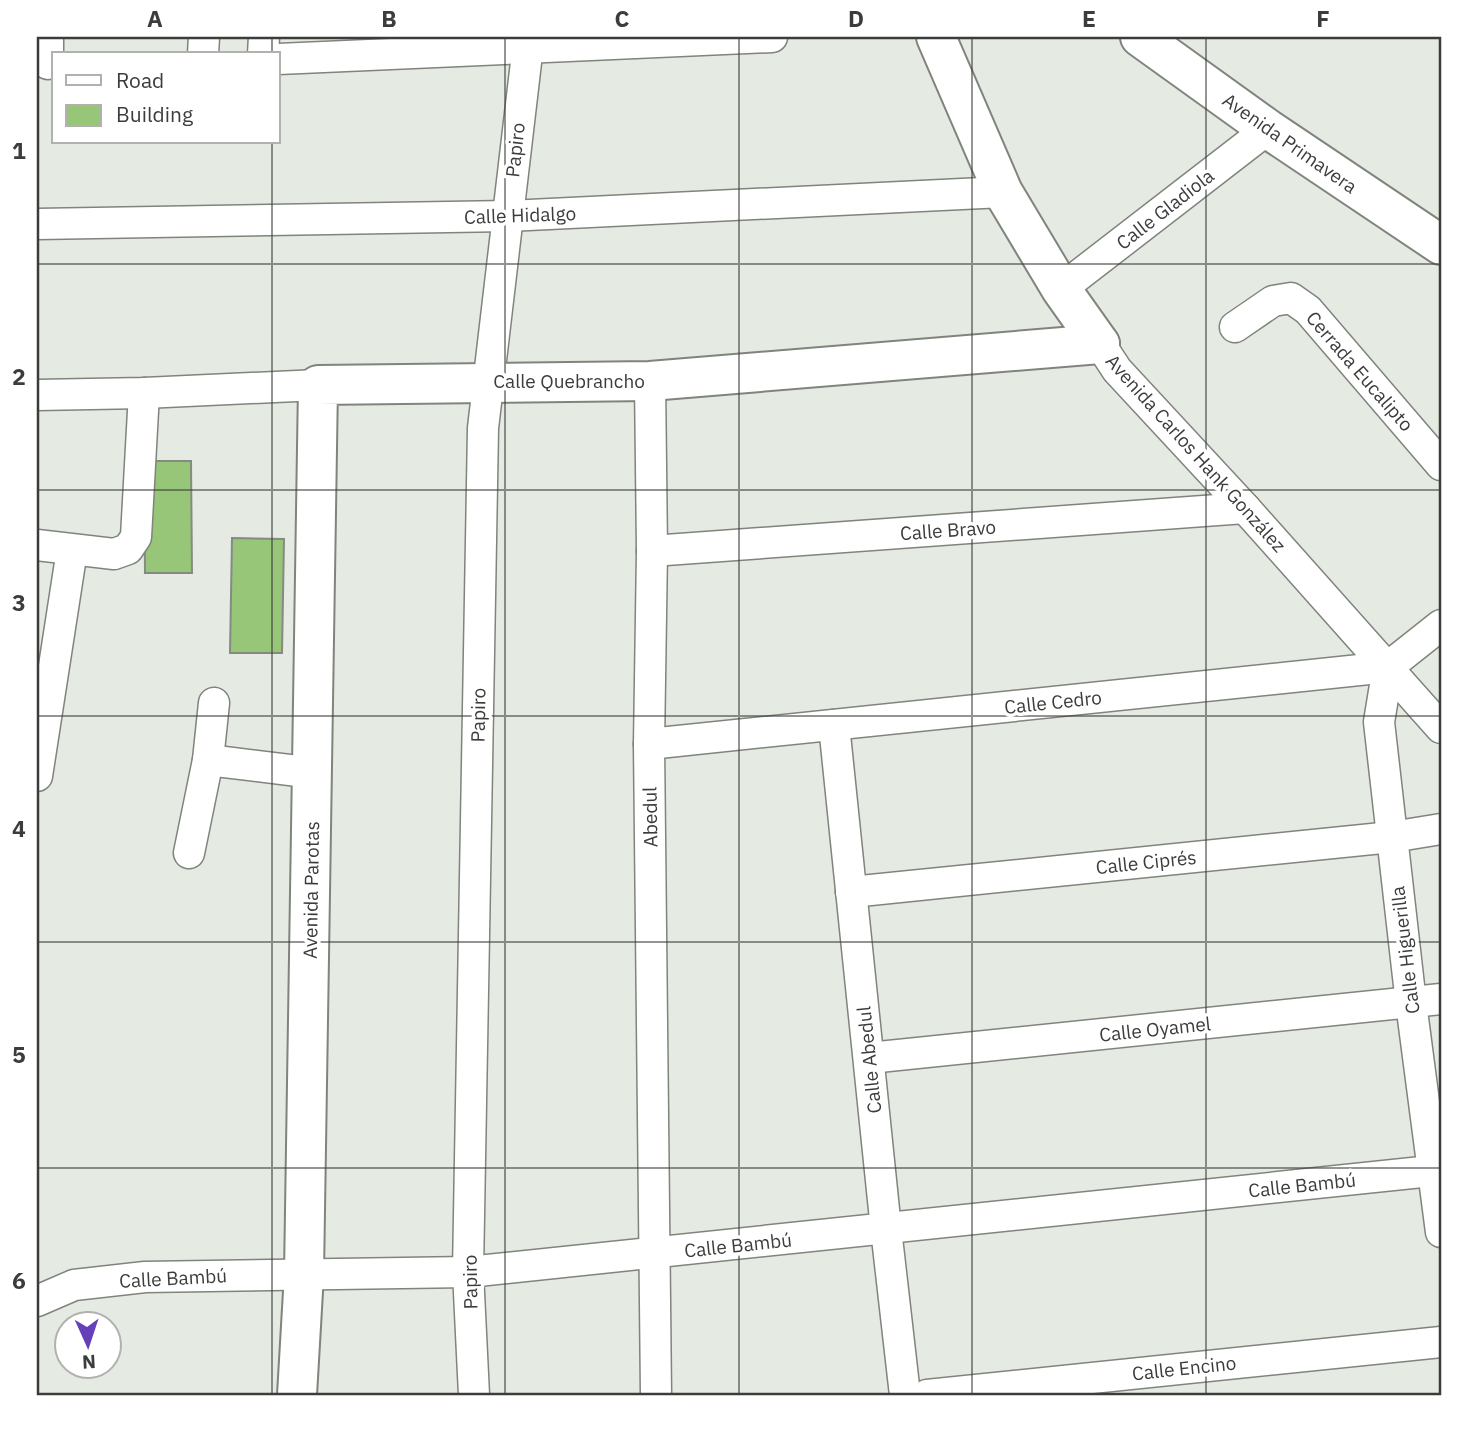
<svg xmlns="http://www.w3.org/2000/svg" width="1478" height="1432" font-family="'IBM Plex Sans',sans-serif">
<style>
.building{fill:#97c678;stroke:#858a82;stroke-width:2}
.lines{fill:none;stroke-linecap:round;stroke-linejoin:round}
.street-casing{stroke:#7f847c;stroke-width:33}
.secondary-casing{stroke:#7f847c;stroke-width:42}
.street{stroke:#fff;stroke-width:30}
.secondary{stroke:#fff;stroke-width:38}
.grid{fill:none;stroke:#3b3d3a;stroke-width:2;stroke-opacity:0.55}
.labels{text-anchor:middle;stroke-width:7;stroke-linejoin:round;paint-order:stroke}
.street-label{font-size:19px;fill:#3b3d3a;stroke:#fff}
.neatline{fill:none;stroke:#3b3d3a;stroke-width:2.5}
.grid-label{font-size:23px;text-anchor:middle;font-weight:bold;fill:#3b3d3a}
</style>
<rect width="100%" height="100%" fill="#e5ebe2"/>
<!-- building -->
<g class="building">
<polygon points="144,461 191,461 192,573 145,573"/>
<polygon points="232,538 284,539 282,653 230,653"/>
</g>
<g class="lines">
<defs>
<g id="street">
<polyline points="48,37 48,64"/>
<polyline points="203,54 204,37"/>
<polyline points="263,54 264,37"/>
<polyline points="278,59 772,37"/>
<polyline points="37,224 508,216 1003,192"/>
<polyline points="1061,289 1268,129"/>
<polyline points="1235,327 1273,301 1291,298 1308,310 1441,465"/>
<polyline points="1100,344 1117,370 1245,508 1441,728"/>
<polyline points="650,381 652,551 649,744 656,1395"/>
<polyline points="37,395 144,393 318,385"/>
<polyline points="37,545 114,554 128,549 136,537 144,393"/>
<polyline points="652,551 1245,508"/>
<polyline points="1388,667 1379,722 1411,1003 1441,1232"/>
<polyline points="834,725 886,1229 905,1395"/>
<polyline points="649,744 1388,667 1441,625"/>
<polyline points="208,760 214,703"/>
<polyline points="37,776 72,550"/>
<polyline points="189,853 208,760 314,773"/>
<polyline points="851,892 1392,837 1441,829"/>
<polyline points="869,1058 1441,999"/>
<polyline points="37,1301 74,1285 145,1277 468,1272 1441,1170"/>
<polyline points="474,1395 468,1272 483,428 529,37"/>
<polyline points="927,1395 1441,1342"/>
</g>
<g id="secondary">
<polyline points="936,37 1003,192 1061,289 1100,344"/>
<polyline points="1140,37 1268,129 1441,245"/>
<polyline points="297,1395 304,1274 318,385 650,381 1100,344"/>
</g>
</defs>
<!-- street casing -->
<use href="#street" class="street-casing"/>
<!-- secondary casing -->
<use href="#secondary" class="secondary-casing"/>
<!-- street -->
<use href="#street" class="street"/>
<!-- secondary -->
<use href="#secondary" class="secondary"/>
</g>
<!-- grid -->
<path class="grid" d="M272 37V54M505 37V1395M739 37V1395M972 37V1395M1206 37V1395M272 142V1395M37 264H1441M37 490H1441M37 716H1441M37 942H1441M37 1168H1441"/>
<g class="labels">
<!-- street labels -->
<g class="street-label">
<text transform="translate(1290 143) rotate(35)" y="7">Avenida Primavera</text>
<text transform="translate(515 150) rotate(-84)" y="7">Papiro</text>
<text transform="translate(1165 209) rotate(-38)" y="7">Calle Gladiola</text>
<text transform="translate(520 215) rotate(-2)" y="7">Calle Hidalgo</text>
<text transform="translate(1360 371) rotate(49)" y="7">Cerrada Eucalipto</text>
<text x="569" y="388">Calle Quebrancho</text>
<text transform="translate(1196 453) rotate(48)" y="7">Avenida Carlos Hank González</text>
<text transform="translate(948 530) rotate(-4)" y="7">Calle Bravo</text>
<text transform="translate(1053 702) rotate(-6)" y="7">Calle Cedro</text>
<text transform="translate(478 715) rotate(-89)" y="7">Papiro</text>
<text transform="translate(650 817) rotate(-91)" y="7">Abedul</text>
<text transform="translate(1146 862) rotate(-6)" y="7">Calle Ciprés</text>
<text transform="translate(311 890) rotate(-89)" y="7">Avenida Parotas</text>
<text transform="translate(1405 950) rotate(-97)" y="7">Calle Higuerilla</text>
<text transform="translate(1155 1029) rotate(-6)" y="7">Calle Oyamel</text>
<text transform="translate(869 1060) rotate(-96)" y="7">Calle Abedul</text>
<text transform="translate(1302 1185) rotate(-6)" y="7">Calle Bambú</text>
<text transform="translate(738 1245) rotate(-6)" y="7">Calle Bambú</text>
<text transform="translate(173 1278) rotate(-3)" y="7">Calle Bambú</text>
<text transform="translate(470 1282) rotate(-91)" y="7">Papiro</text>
<text transform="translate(1184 1368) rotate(-6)" y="7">Calle Encino</text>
</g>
</g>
<!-- border -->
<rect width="1478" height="1432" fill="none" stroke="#ffffff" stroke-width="77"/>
<!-- legend -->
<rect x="52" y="52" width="228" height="91" fill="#ffffff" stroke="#b1b1b0" stroke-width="2"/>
<rect x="66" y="75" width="35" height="10" fill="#ffffff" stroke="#b1b1b0" stroke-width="2"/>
<text x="116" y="88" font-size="21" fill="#3b3d3a">Road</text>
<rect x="66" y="105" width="35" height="21" fill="#97c678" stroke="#b1b1b0" stroke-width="2"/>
<text x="116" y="122" font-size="21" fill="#3b3d3a">Building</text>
<!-- north arrow -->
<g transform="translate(88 1345) rotate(177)"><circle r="33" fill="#ffffff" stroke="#b1b1b0" stroke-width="2"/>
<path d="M0-5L12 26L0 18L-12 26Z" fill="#6541b9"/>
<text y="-10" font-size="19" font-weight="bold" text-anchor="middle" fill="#3b3d3a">N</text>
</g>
<rect x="38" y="38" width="1402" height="1356" class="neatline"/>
<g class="grid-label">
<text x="155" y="27">A</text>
<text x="389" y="27">B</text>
<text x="622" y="27">C</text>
<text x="856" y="27">D</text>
<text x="1089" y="27">E</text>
<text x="1323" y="27">F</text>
<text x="19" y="159">1</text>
<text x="19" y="385">2</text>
<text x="19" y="611">3</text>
<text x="19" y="837">4</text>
<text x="19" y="1063">5</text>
<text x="19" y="1289">6</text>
</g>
</svg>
